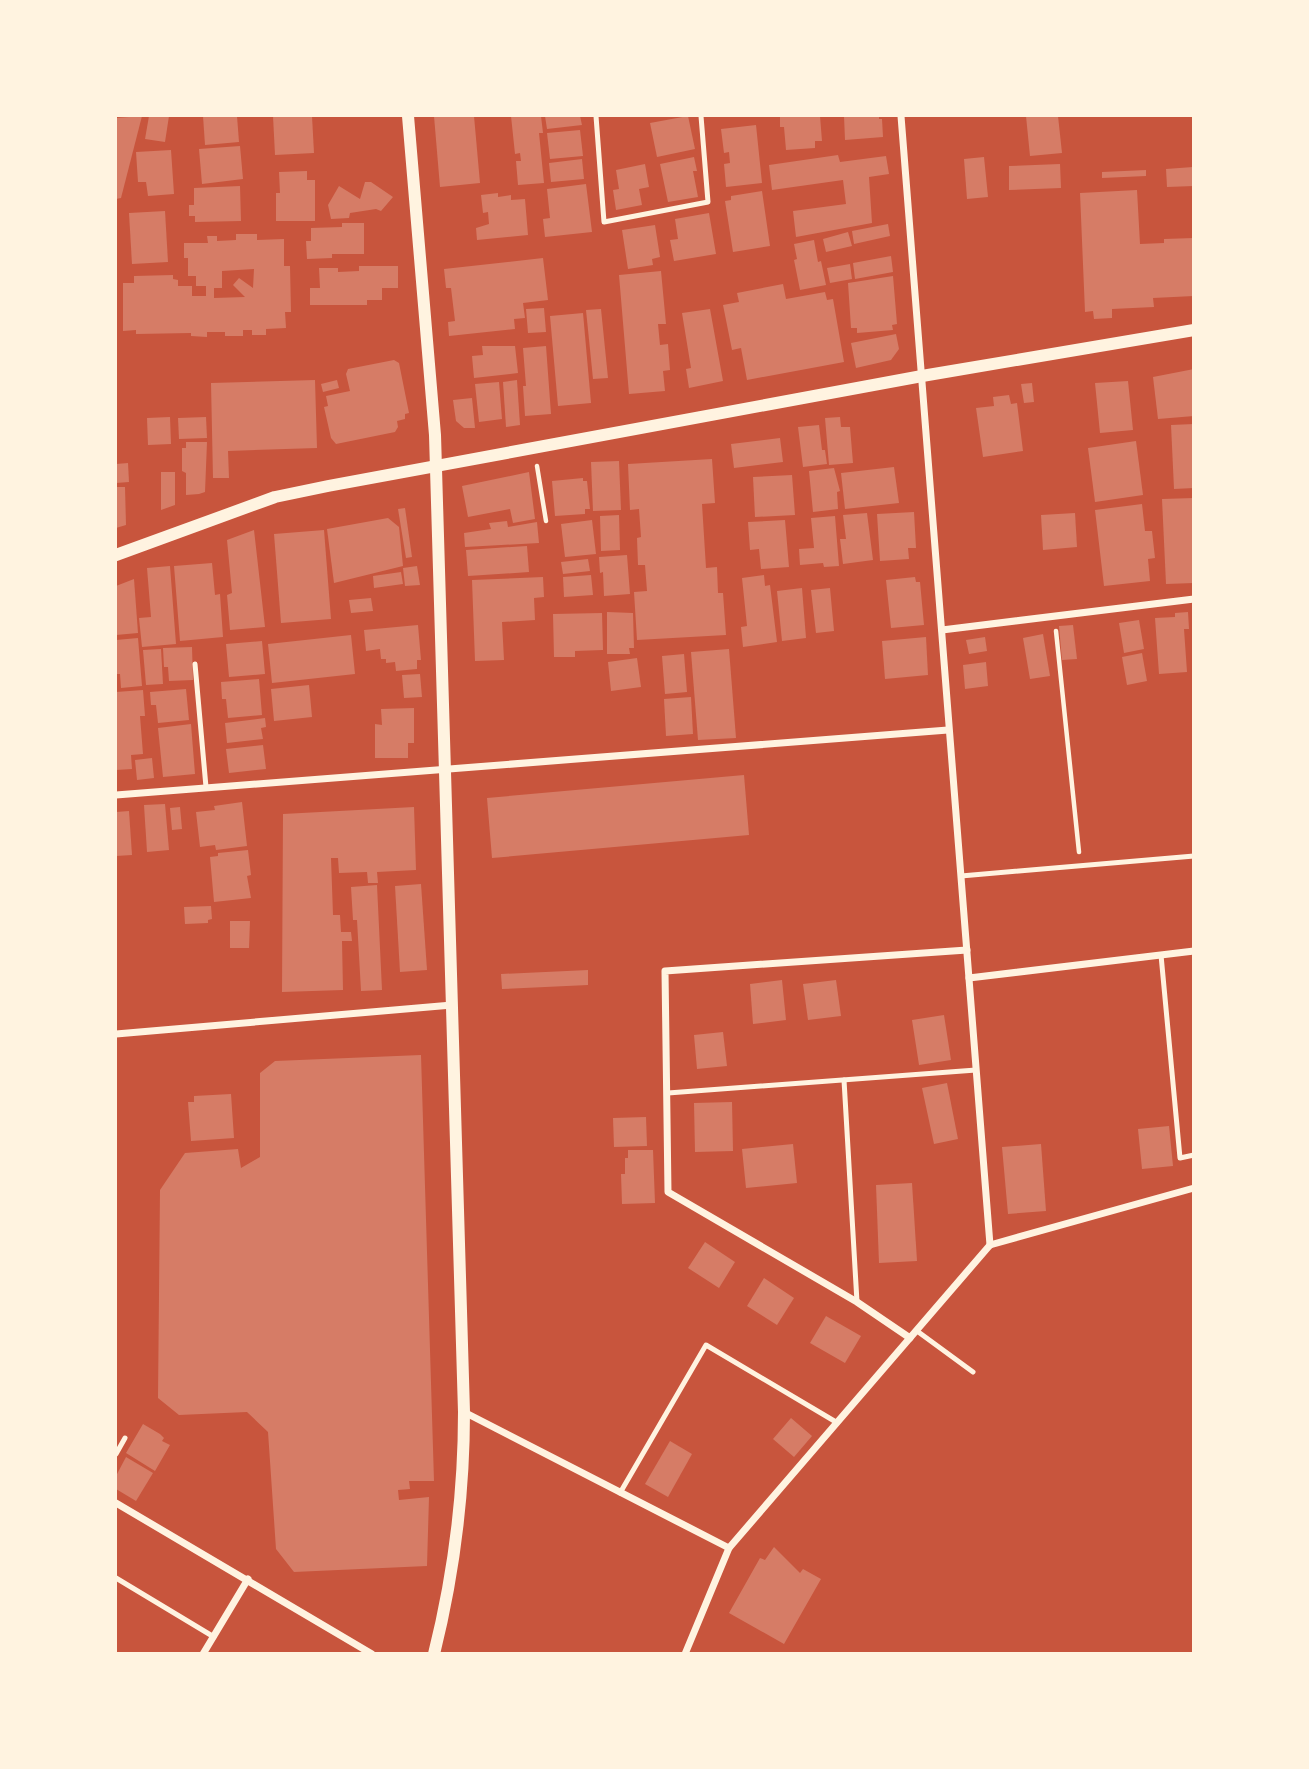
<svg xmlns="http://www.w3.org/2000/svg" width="1309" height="1769" font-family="'Sofia Sans Condensed',sans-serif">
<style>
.building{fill:#d67c66;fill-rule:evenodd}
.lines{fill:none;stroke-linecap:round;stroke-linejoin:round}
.path{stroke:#fff3e0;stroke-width:4.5}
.service{stroke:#fff3e0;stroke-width:5}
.minor{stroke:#fff3e0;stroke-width:7}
.tertiary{stroke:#fff3e0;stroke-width:12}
</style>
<rect width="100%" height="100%" fill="#c8553d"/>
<!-- building -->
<g class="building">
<polygon points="142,116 121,198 116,199 116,118"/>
<polygon points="149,116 169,116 165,142 145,139"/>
<polygon points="203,116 237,116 239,142 205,145"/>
<polygon points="273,116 312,116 314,153 275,155"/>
<polygon points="434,116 474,116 480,183 440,187"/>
<polygon points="511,116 541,116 543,133 539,133 544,183 518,185 516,161 521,161 520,153 515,154"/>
<polygon points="545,116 580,116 582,125 547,129"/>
<polygon points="688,116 695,149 657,157 650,123"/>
<polygon points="780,116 820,116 822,141 815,141 815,148 786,150 784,127 780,127"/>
<polygon points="844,116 879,116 879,119 882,119 883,137 845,140"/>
<polygon points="1026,116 1058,116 1062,153 1030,156"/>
<polygon points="756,125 762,183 726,187 724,164 730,163 729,152 724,153 721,129"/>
<polygon points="580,130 583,156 550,159 547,133"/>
<polygon points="240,146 243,179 202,184 199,149"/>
<polygon points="171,150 174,194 148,196 146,182 138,182 136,152"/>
<polygon points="838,155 840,162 886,156 889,174 869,177 872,223 796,237 793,211 846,204 843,180 772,190 769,165"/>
<polygon points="694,157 697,171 693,171 698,197 668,202 660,164"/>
<polygon points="984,157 988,197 967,199 964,159"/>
<polygon points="582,159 584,179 551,182 549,163"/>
<polygon points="645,164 649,187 639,189 642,205 616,210 613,190 619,189 616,170"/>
<polygon points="1060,164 1061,188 1009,190 1009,166"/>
<polygon points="1193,167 1194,186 1167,187 1166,169"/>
<polygon points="1146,170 1146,176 1102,178 1102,172"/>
<polygon points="307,171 307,180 315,180 315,221 276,221 276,193 280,193 279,172"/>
<polygon points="365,182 371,182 393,197 381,211 376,209 350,213 349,218 331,219 328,205 339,186 360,199"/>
<polygon points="586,184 592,232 545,237 543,219 550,218 547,189"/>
<polygon points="240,186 241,221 195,222 195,216 189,216 189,205 194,205 194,188"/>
<polygon points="1137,190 1140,244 1164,243 1164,239 1194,238 1194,296 1153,298 1154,307 1112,309 1112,318 1094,319 1093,311 1085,312 1080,193"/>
<polygon points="762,191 770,246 733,252 725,201 731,200 731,196"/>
<polygon points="498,193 498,197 511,195 511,200 525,199 528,235 477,240 476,228 489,224 488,212 483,213 481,195"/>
<polygon points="165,211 168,262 132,264 129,213"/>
<polygon points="709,213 716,254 674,261 670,240 678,239 675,219"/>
<polygon points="342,223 364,223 364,254 332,254 332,258 307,259 306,241 311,241 311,228 342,227"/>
<polygon points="888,224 890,236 854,244 852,231"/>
<polygon points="655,225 660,257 652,259 653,265 628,269 622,230"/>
<polygon points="848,232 852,246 826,252 823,239"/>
<path d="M236 234H257V240L284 239V266H290L291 312H285L286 328 266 329V335H252V330H243V336H225V332H207V337L191 336V333L136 334V330L123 331V283H134V276L173 275V279L178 280V286H192V296H206V286H196V276H188V258H184V243H208L207 236H217V241L236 240ZM254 269 253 288 239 278 233 285 245 297 214 298V288H222V271Z"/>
<polygon points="814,240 818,262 821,261 826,285 800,290 794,260 797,259 794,244"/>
<polygon points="891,256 893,272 855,279 853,263"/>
<polygon points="543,258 548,300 523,303 525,318 514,319 515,329 449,336 448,322 455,321 451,288 446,288 444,269"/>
<polygon points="850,264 852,279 830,283 827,268"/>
<polygon points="359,266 398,266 398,288 382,288 382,300 367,300 367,305 310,305 310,288 320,288 319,268 338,268 338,272 359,271"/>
<polygon points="661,271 666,324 658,324 660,345 668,344 670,370 663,371 665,391 629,394 619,275"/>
<polygon points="893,276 897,324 892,325 893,330 857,333 857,328 851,328 848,283"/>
<polygon points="783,284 786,299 825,292 827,300 833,299 844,362 747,380 741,348 732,350 723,305 739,302 737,293"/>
<polygon points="544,308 546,332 528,333 526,309"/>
<polygon points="601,309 608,378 593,379 586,310"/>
<polygon points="710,309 723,381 689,388 686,369 691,368 682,313"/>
<polygon points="583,313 591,403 558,406 550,316"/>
<polygon points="896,334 899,349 891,360 856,368 851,343"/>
<polygon points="482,346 515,346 518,373 474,378 472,356 483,355"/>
<polygon points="546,346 551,414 525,416 523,386 526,386 523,348"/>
<polygon points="394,360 399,363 409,413 405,414 405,419 397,421 398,427 395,432 336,444 331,438 324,407 328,406 326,396 350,391 346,374 348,369"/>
<polygon points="1194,369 1194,416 1158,419 1153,377"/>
<polygon points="315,380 317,448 228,451 229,478 213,478 211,383"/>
<polygon points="337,380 339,388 323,392 321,384"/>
<polygon points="517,380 520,425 506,427 503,382"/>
<polygon points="1128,381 1133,430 1100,433 1095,383"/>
<polygon points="499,382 502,419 479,422 475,384"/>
<polygon points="1032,383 1034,402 1024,403 1021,384"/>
<polygon points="1009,395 1011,404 1017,403 1023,451 983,457 976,408 994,406 993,397"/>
<polygon points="472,398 475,428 464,428 456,421 453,400"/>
<polygon points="170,417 171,444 148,445 147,418"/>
<polygon points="206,417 207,438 179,439 178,418"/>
<polygon points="840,417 841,427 850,427 853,463 829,465 825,418"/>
<polygon points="1194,424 1194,488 1174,489 1171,425"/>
<polygon points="819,425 822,450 825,450 827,464 803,467 798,427"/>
<polygon points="780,438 783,462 734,468 731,444"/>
<polygon points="1136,441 1143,495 1095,502 1088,448"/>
<polygon points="186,442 207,442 205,492 199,494 186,495 186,473 182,471 182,448 186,448"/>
<polygon points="712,459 715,503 702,504 706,568 717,567 718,593 723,593 726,635 637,640 634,592 647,591 645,565 638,565 637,538 641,537 639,509 630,510 628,464"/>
<polygon points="619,461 621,510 593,511 591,462"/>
<polygon points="128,463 129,482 116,483 116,464"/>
<polygon points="894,467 899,503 845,509 841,473"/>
<polygon points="834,468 840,491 837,492 838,509 813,512 809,471"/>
<polygon points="161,472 175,472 175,505 161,510"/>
<polygon points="529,472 535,519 513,523 510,509 468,517 462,486"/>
<polygon points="792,475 795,515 755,517 753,477"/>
<polygon points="583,478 583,481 587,481 590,509 585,509 585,514 555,516 552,481"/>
<polygon points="116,487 125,487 126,525 116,528"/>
<polygon points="1194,498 1194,583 1166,584 1162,499"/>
<polygon points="1142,504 1145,531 1152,531 1155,558 1148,559 1150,581 1104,586 1095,510"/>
<polygon points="405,508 412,557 406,558 398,509"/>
<polygon points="914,512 916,548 908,548 909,559 880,561 877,514"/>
<polygon points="867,513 873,560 843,564 840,539 846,539 843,515"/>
<polygon points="1075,513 1077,547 1043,550 1041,515"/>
<polygon points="619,515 620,550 601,551 600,516"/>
<polygon points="835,516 839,566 824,567 823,563 800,565 799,549 814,548 811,518"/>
<polygon points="388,518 399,527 403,566 334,583 327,529"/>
<polygon points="592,520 596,554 565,557 561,524"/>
<polygon points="785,520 789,567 761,569 759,549 750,550 748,522"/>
<polygon points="507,521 508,527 537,522 539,543 465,547 464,533 491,529 489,523"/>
<polygon points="254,530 265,627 230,630 227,595 232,593 227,540"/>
<polygon points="324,530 331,619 281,623 274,534"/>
<polygon points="527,546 529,572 468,576 466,550"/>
<polygon points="627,555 630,594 604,596 603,572 600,573 599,557"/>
<polygon points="588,559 590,571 563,574 561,562"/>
<polygon points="212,563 215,595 220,594 223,637 180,641 174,566"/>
<polygon points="170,566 176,644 142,647 139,618 151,617 147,568"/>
<polygon points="417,566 420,585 405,586 403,568"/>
<polygon points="401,572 403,584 374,588 373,576"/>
<polygon points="591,575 593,595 564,597 563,577"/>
<polygon points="764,575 765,586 770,585 777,642 743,647 741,627 747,626 742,578"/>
<polygon points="543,577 544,597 534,598 535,620 502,622 504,660 475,661 472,580"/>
<polygon points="915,577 916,582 920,582 924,625 891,628 886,580"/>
<polygon points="134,579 138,633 116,635 116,586"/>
<polygon points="802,588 806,638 782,641 777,591"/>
<polygon points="830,588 834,631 816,633 811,590"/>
<polygon points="371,598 373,611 351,613 349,600"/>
<polygon points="607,612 633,613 634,648 629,648 630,654 607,654"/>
<polygon points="1188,612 1189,629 1184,629 1187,672 1159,674 1155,618 1175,617 1175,613"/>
<polygon points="602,613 603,650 575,651 575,657 554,657 553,614"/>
<polygon points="1139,620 1144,649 1124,653 1119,623"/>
<polygon points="418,625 421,660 417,660 417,669 396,671 395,662 386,663 386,659 381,659 380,649 366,651 364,630"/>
<polygon points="1073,625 1077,659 1062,660 1059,626"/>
<polygon points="1043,634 1050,676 1030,679 1023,638"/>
<polygon points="351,635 355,674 272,683 268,644"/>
<polygon points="926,637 928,675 885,679 882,641"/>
<polygon points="985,637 987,651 969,654 966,640"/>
<polygon points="138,638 142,686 121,688 120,674 116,674 116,640"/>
<polygon points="262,641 265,674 229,677 226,644"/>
<polygon points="192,647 193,680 169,681 168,667 164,667 163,648"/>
<polygon points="161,649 163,684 146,685 143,650"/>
<polygon points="729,649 736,738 698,740 691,652"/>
<polygon points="1142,653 1147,681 1127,685 1122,657"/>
<polygon points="684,654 687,692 665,694 662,656"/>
<polygon points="637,658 641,687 611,691 608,662"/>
<polygon points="986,662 988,686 965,689 963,665"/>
<polygon points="420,674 422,697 404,698 402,675"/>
<polygon points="259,679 262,715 228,718 226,699 222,699 221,682"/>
<polygon points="309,685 312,717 274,721 271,689"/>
<polygon points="186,689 189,720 158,723 156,705 151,705 150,692"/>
<polygon points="143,690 145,716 140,716 143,754 131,755 132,769 116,770 116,692"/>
<polygon points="691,697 693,734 666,736 664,699"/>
<polygon points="414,708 414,743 408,743 408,758 375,758 375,724 382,725 381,709"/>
<polygon points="265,718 266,727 261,728 263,739 227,743 225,723"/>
<polygon points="191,724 195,774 163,777 158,728"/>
<polygon points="263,745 266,769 229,773 226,749"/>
<polygon points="152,758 154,778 137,780 135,760"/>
<polygon points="744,775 749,835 492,858 487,798"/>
<polygon points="242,802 247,846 216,850 215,845 200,847 196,812 215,810 214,806"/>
<polygon points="165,804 169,850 147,852 144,805"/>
<polygon points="180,807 182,829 172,830 170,808"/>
<polygon points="414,807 416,870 377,872 378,883 368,883 367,872 339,873 338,858 331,858 333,915 340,915 341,932 351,932 352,941 342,941 343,990 282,992 283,814"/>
<polygon points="129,811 132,855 116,856 116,812"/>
<polygon points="248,850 251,875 247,876 251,898 214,902 210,857 218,856 218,853"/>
<polygon points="421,884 427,970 400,972 395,886"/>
<polygon points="377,885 382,990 361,991 357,920 353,920 351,887"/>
<polygon points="211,906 212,919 208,920 208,923 185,924 184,907"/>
<polygon points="230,921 250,921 249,948 230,948"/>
<polygon points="588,970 588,985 502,989 501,974"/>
<polygon points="782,980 786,1020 753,1024 750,984"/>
<polygon points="836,980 841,1016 808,1020 803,984"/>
<polygon points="944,1015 951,1060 919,1065 912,1020"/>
<polygon points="723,1032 727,1066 697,1069 694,1035"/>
<polygon points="421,1055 434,1481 409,1481 410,1489 398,1490 399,1500 429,1497 427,1566 294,1572 276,1549 268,1432 247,1412 179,1415 158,1398 160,1190 185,1153 238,1149 241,1168 260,1157 260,1073 275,1061"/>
<polygon points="947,1083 958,1139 934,1144 922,1088"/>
<polygon points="231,1094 234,1138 191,1141 188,1102 194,1102 194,1096"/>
<polygon points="732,1102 733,1151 695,1152 694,1103"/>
<polygon points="646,1117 647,1146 614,1147 613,1118"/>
<polygon points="1169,1126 1173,1166 1142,1169 1138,1129"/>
<polygon points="793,1144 797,1183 746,1188 742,1149"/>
<polygon points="1041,1144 1046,1211 1008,1214 1002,1147"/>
<polygon points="628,1150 653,1150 655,1203 622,1204 621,1174 625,1174 625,1158 628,1158"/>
<polygon points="912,1183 917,1261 879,1263 876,1185"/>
<polygon points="705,1242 735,1262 719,1288 688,1268"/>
<polygon points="764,1278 794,1298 777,1325 747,1306"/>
<polygon points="826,1316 861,1336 845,1363 810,1343"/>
<polygon points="791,1418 812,1436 794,1457 773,1439"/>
<polygon points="143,1424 160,1434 164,1438 162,1441 170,1445 155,1471 126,1453"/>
<polygon points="670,1441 692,1454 668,1497 645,1484"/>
<polygon points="126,1457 153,1473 136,1501 116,1489 116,1476"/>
<polygon points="774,1547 800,1573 803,1569 821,1579 784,1644 729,1613 760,1558 765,1560"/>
</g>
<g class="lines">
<!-- path -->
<g class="path">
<polyline points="537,466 546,521"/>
<polyline points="1056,631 1079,852"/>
</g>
<!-- service -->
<g class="service">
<polyline points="596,116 604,222 708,202 701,116"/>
<polyline points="195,664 206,787"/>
<polyline points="961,876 1194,856"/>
<polyline points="1161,955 1180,1158 1194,1155"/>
<polyline points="844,1080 857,1302"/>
<polyline points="668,1093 976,1070"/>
<polyline points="917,1331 973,1372"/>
<polyline points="116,1454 125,1438"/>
<polyline points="620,1493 706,1345 836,1422"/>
<polyline points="116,1578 214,1637"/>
</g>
<!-- minor -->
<g class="minor">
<polyline points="901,116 990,1245"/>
<polyline points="942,630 1194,599"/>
<polyline points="116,795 948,730"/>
<polyline points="969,978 1194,951"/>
<polyline points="116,1034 452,1005"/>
<polyline points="910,1338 857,1302 668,1192 665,971 967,950"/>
<polyline points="464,1412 729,1548"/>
<polyline points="116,1503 372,1654"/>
<polyline points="203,1654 248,1579"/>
<polyline points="685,1654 729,1548 990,1245 1194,1188"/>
</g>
<!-- tertiary -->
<g class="tertiary">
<path d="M408 116 435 435 464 1412C464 1494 454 1574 434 1654"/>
<polyline points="116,555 275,497 328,486 922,376 1194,330"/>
</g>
</g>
<!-- border -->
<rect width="1309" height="1769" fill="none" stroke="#fff3e0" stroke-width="234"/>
</svg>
